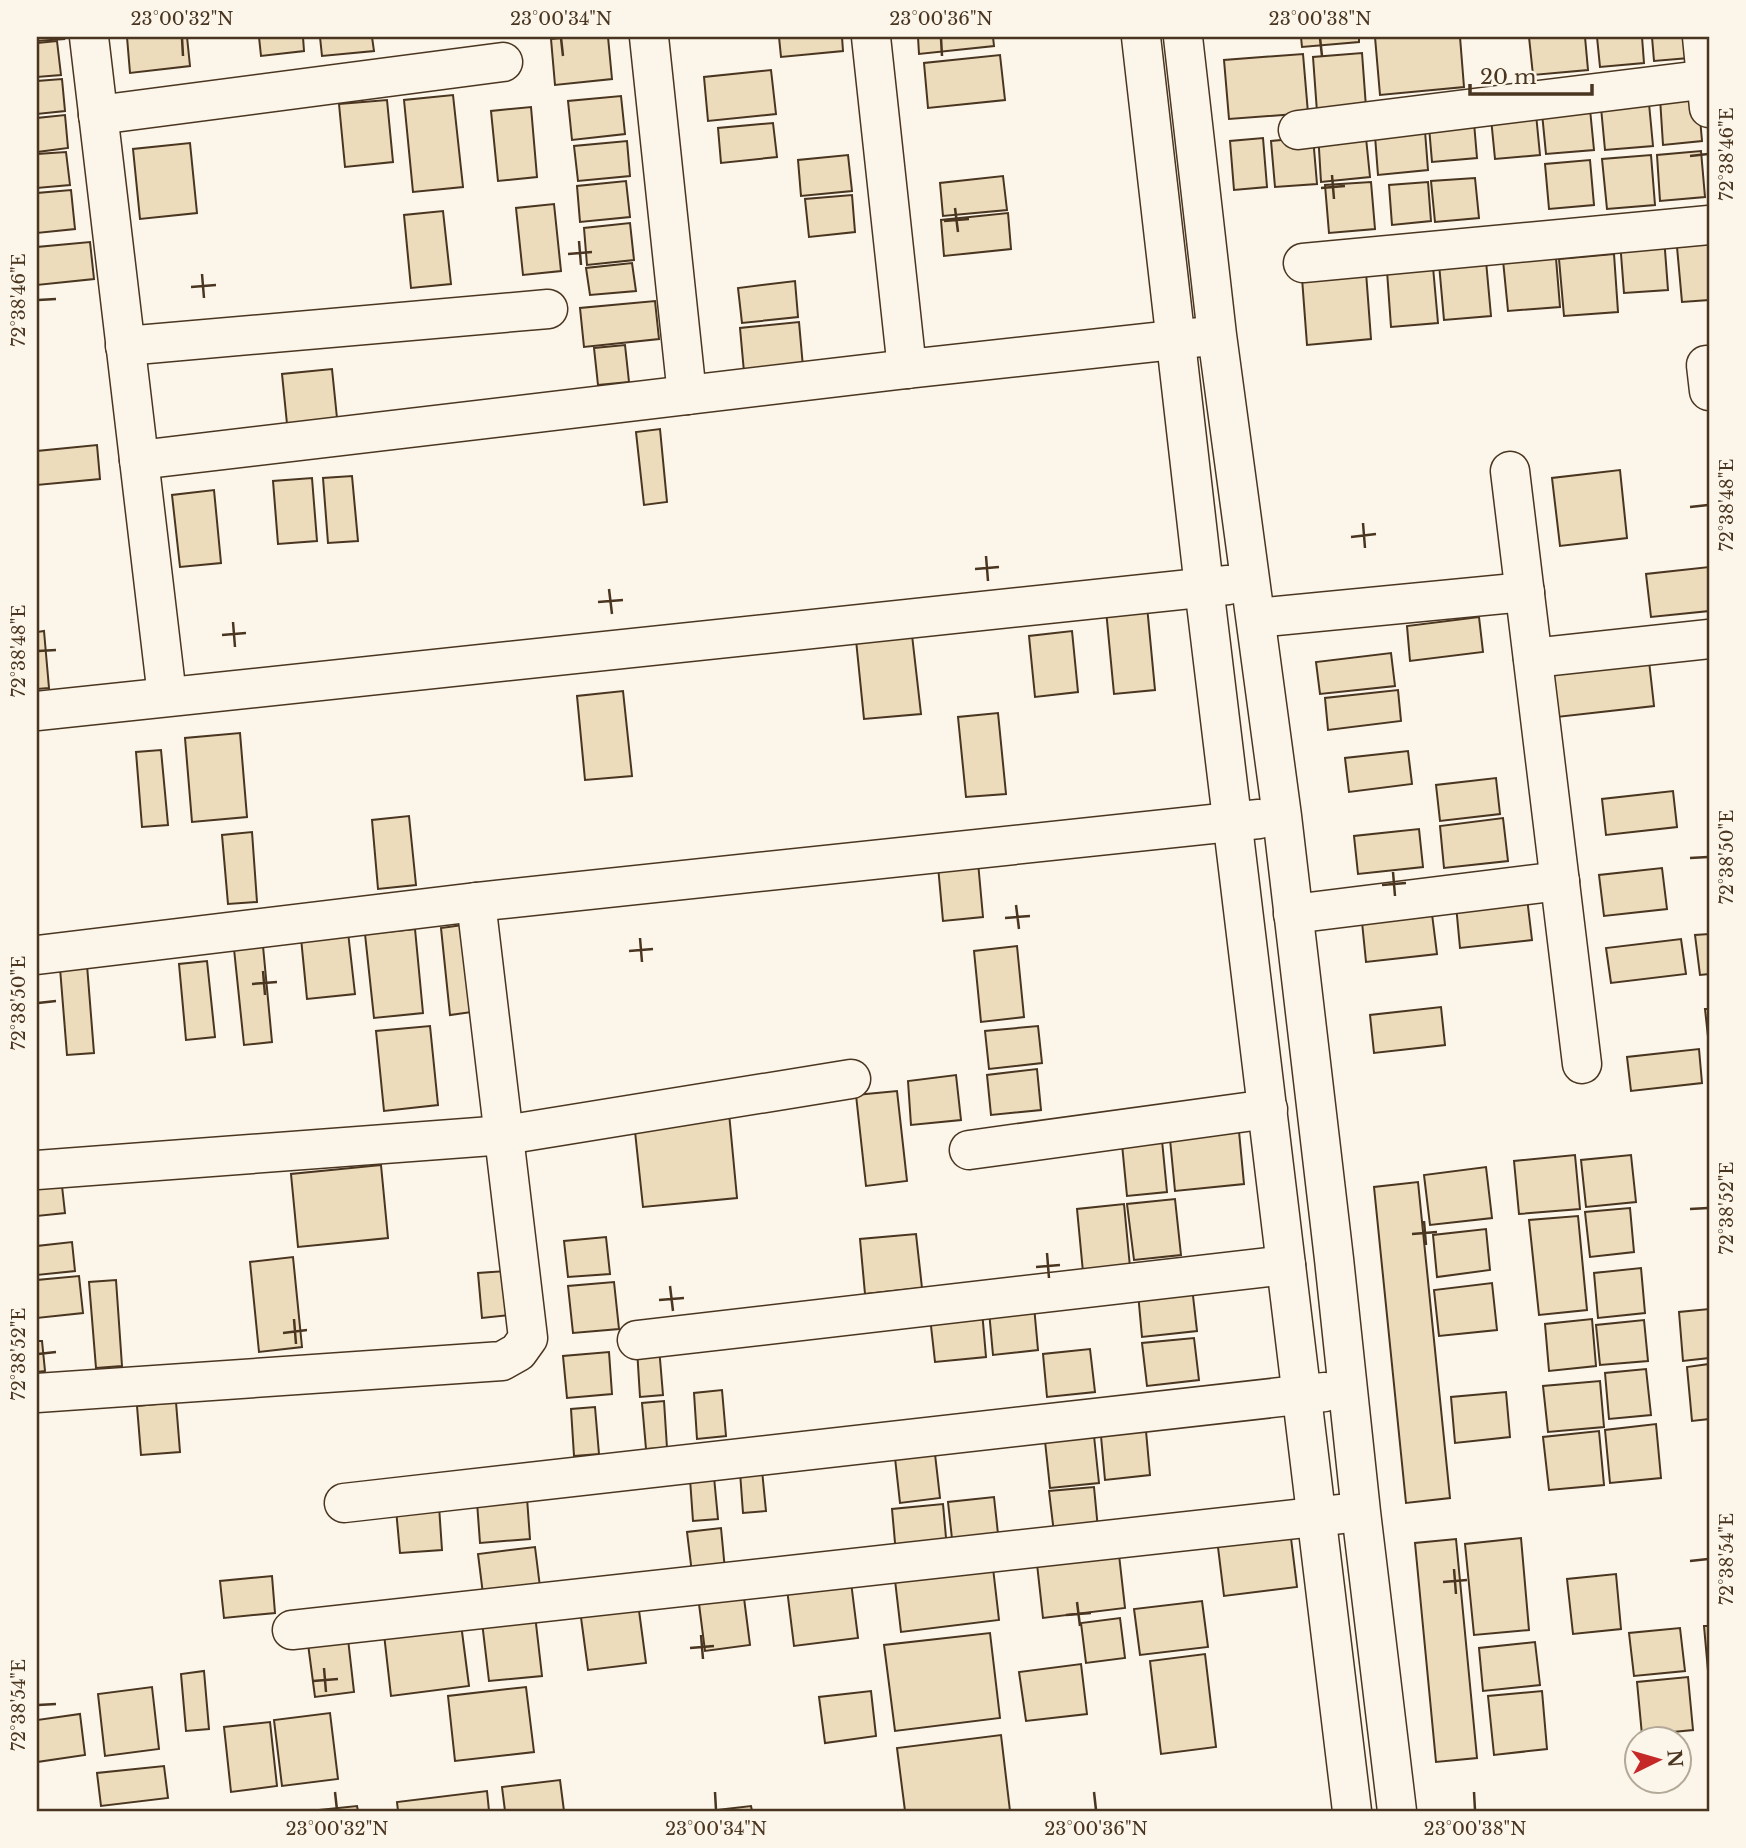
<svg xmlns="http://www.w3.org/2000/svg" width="1746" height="1848" font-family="'Libre Baskerville',serif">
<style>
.building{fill:#ecdcbc;stroke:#4a3520;stroke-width:2}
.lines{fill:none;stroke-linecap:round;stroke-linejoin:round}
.minor-casing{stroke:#4a3520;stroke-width:41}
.minor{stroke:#fbf6e9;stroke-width:38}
.ticks{fill:none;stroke:#4a3520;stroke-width:2.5}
.neatline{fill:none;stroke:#4a3520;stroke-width:2.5}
.ticks-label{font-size:18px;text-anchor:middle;fill:#4a3520}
</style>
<rect width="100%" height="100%" fill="#fbf6e9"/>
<!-- building -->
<g class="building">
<polygon points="37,37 63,37 64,39 37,41"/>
<polygon points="127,37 187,37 190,66 130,73"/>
<polygon points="259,37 303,37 304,51 261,56"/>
<polygon points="320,37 372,37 374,51 322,56"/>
<polygon points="574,37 608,37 612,79 555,85 551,39"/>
<polygon points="779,37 842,37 843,51 781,57"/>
<polygon points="918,37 993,37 994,46 919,54"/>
<polygon points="1301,37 1359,37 1359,42 1302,47"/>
<polygon points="1375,37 1460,37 1464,87 1380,95"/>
<polygon points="1529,37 1585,37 1588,70 1533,75"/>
<polygon points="1597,37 1642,37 1644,63 1600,67"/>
<polygon points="1652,37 1687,37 1689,58 1654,61"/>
<polygon points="57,41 61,75 37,77 37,43"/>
<polygon points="1362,53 1366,107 1317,112 1313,57"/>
<polygon points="1303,54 1308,113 1229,119 1224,60"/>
<polygon points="1000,55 1005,100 928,108 924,63"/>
<polygon points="771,70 776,114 708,121 704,77"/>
<polygon points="62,79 65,111 37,114 37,81"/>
<polygon points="1648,93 1653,146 1605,150 1600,97"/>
<polygon points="453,95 463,187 413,192 404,100"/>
<polygon points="1698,95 1702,141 1663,145 1660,98"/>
<polygon points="621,96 625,134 572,140 568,101"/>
<polygon points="1589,99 1594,150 1546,154 1541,103"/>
<polygon points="387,100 393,162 345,167 339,104"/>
<polygon points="1535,104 1540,155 1495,159 1490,108"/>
<polygon points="531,107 537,177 498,181 491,111"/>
<polygon points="1473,111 1477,158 1432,162 1428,115"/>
<polygon points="65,115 68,148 37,152 37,118"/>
<polygon points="1424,118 1428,170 1378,175 1374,123"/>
<polygon points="773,123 777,157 721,163 718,128"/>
<polygon points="1365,128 1370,177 1321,182 1318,132"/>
<polygon points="1313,137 1317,184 1275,187 1271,141"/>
<polygon points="1263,138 1267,187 1234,190 1230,141"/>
<polygon points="627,141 630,176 578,181 574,146"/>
<polygon points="190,143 197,213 140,219 133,149"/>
<polygon points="1701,151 1705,197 1660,201 1657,155"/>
<polygon points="66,152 70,185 37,188 37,154"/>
<polygon points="848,155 852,191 801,196 798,160"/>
<polygon points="1651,155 1655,205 1607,209 1602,159"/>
<polygon points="1590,160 1594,205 1549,209 1545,164"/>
<polygon points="1003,176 1007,210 943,216 940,183"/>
<polygon points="1475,178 1479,218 1435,222 1431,181"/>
<polygon points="626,181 630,217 580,222 577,186"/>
<polygon points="1371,182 1375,229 1329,233 1325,185"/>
<polygon points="1428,182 1431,221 1392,225 1389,185"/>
<polygon points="71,190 75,229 37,233 37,193"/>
<polygon points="852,195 855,232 809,237 805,199"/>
<polygon points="554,204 561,271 523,275 516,208"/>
<polygon points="443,211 451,284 411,288 404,215"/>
<polygon points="1008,213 1011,249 944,256 941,220"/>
<polygon points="630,223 634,260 587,265 584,228"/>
<polygon points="1664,237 1668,290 1624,293 1620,241"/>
<polygon points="90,242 94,279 37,285 37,247"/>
<polygon points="1709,244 1709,300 1682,302 1677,247"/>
<polygon points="1555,246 1560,307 1508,311 1502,250"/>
<polygon points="1614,254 1618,312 1564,316 1559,259"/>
<polygon points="1486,261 1491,316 1444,320 1439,264"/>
<polygon points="632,263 636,291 590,295 586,268"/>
<polygon points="1433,267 1438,323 1391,327 1387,271"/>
<polygon points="1366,272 1371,339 1307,345 1302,278"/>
<polygon points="795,281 798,317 742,323 738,288"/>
<polygon points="655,301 659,339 584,347 580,308"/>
<polygon points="799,322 803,367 744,372 740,328"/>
<polygon points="625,345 629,382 598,385 594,348"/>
<polygon points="332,369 337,418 287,424 282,374"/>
<polygon points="660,429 667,502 644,505 636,432"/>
<polygon points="97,445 100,479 37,485 37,451"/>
<polygon points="1620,470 1627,538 1560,546 1552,478"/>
<polygon points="352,476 358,541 328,543 323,478"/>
<polygon points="312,478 317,541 278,544 273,481"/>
<polygon points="214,490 221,563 180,567 172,495"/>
<polygon points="1709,567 1709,611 1651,617 1646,574"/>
<polygon points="1147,606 1155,690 1114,694 1106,610"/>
<polygon points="1479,617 1483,652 1410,661 1407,626"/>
<polygon points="44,631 49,688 37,689 37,632"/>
<polygon points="1072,631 1078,692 1035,697 1029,636"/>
<polygon points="912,635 921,714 864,719 856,640"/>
<polygon points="1391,653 1395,686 1320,694 1316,662"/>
<polygon points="1649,661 1654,706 1557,717 1552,672"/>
<polygon points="1398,690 1401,721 1328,730 1325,698"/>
<polygon points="623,691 632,776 585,780 577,696"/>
<polygon points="998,713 1006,794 966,797 958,717"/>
<polygon points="240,733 247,817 192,822 185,738"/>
<polygon points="161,750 168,825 142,827 136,752"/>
<polygon points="1408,751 1412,784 1349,792 1345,758"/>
<polygon points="1496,778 1500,814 1440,821 1436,785"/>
<polygon points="1673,791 1677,827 1606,835 1602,799"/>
<polygon points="409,816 416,885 378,889 372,820"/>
<polygon points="1503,818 1508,861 1444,868 1440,826"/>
<polygon points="1419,829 1423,867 1358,874 1354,836"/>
<polygon points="252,832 257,902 228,904 222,835"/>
<polygon points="978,862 983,917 943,921 938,866"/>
<polygon points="1662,868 1667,909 1604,916 1599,875"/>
<polygon points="1527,898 1532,940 1460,948 1456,905"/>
<polygon points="1432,914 1437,954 1366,962 1362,922"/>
<polygon points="470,924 479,1011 450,1015 441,928"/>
<polygon points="415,929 423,1013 374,1018 365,934"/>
<polygon points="348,932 355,994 307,999 301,938"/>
<polygon points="1709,934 1709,974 1700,975 1695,935"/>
<polygon points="1681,939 1686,974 1611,983 1606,948"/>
<polygon points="263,946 272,1042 244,1045 234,949"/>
<polygon points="1017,946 1024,1017 981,1022 974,951"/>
<polygon points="207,961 215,1037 186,1040 179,964"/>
<polygon points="87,965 94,1053 67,1055 60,968"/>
<polygon points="1441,1007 1445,1045 1374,1053 1370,1015"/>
<polygon points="1705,1009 1709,1009 1709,1046"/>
<polygon points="430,1026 438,1105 384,1111 376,1031"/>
<polygon points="1038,1026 1042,1063 989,1069 985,1031"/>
<polygon points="1699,1049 1702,1083 1631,1091 1627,1057"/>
<polygon points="1037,1069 1041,1110 991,1115 987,1075"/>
<polygon points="956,1075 961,1120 911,1125 908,1081"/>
<polygon points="897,1091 907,1181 866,1186 856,1095"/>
<polygon points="729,1113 737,1198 643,1207 634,1122"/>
<polygon points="1238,1121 1244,1184 1175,1191 1169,1129"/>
<polygon points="1161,1130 1167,1192 1127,1196 1121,1134"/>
<polygon points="1575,1155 1580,1209 1519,1214 1514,1161"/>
<polygon points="1631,1155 1636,1202 1586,1207 1581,1160"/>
<polygon points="381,1165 388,1238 298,1247 291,1174"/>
<polygon points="1486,1167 1492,1218 1430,1225 1424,1175"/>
<polygon points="1418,1182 1450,1498 1406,1503 1374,1187"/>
<polygon points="62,1186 65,1213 37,1216 37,1188"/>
<polygon points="1175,1199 1181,1255 1134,1260 1127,1204"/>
<polygon points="1124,1204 1130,1267 1083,1272 1077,1209"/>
<polygon points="1630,1208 1634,1252 1590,1257 1585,1212"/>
<polygon points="1578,1216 1587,1310 1539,1315 1529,1220"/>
<polygon points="1486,1229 1490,1270 1437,1277 1433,1235"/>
<polygon points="916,1234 922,1288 865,1294 860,1239"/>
<polygon points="606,1237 610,1274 568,1277 564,1241"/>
<polygon points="72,1242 75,1271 37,1275 37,1246"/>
<polygon points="293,1257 302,1347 259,1352 250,1262"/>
<polygon points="1641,1268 1645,1313 1598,1318 1594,1273"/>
<polygon points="506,1271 510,1315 482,1318 478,1273"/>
<polygon points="79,1276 83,1313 37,1318 37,1280"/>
<polygon points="116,1280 122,1366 96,1368 89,1282"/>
<polygon points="614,1282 619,1329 573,1333 568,1286"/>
<polygon points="1492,1283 1497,1330 1439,1336 1434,1290"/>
<polygon points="1192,1287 1197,1331 1142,1337 1138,1293"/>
<polygon points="1034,1306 1038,1350 993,1355 989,1311"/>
<polygon points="1709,1309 1709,1358 1683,1361 1679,1312"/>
<polygon points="982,1311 986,1357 935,1362 930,1317"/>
<polygon points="1592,1319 1596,1366 1549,1371 1545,1324"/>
<polygon points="1644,1320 1648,1361 1600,1365 1596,1325"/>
<polygon points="1194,1338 1199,1380 1147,1386 1142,1343"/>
<polygon points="37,1341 42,1341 45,1371 37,1372"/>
<polygon points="659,1347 663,1395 640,1397 637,1349"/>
<polygon points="1090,1349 1095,1392 1047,1397 1043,1354"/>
<polygon points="609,1352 612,1394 567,1398 563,1356"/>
<polygon points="1709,1364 1709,1419 1692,1421 1687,1367"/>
<polygon points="1646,1369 1651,1415 1609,1419 1605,1373"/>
<polygon points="1600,1381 1604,1427 1548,1432 1543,1386"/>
<polygon points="722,1390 726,1436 697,1439 694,1393"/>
<polygon points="1506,1392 1510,1437 1455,1443 1451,1397"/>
<polygon points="664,1401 667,1448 646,1449 642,1403"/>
<polygon points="176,1402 180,1452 141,1455 137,1406"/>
<polygon points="595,1407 599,1454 574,1456 571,1409"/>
<polygon points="1656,1424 1661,1478 1610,1483 1605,1430"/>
<polygon points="1146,1431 1150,1475 1105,1480 1101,1436"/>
<polygon points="1599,1431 1604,1485 1549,1490 1543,1437"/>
<polygon points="1094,1436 1099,1483 1050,1488 1045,1441"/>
<polygon points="935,1454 940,1498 900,1503 895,1458"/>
<polygon points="762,1470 766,1511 743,1513 740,1472"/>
<polygon points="714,1477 718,1519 693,1521 690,1479"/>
<polygon points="1094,1487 1098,1529 1054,1533 1049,1491"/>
<polygon points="994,1497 999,1543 953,1548 948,1502"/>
<polygon points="527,1498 530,1539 480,1543 477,1502"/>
<polygon points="943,1504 947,1549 896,1554 892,1509"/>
<polygon points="439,1506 442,1550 400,1553 396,1509"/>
<polygon points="721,1528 725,1570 692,1573 687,1532"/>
<polygon points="1290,1530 1297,1587 1224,1596 1217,1539"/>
<polygon points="1521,1538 1529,1630 1474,1635 1465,1544"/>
<polygon points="1456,1539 1477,1758 1436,1762 1415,1543"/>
<polygon points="1118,1546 1125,1608 1043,1618 1036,1555"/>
<polygon points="535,1547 541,1595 484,1602 478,1554"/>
<polygon points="993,1568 999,1620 901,1632 895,1580"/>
<polygon points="1616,1574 1621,1629 1573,1634 1567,1579"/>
<polygon points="272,1576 275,1613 224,1618 220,1581"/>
<polygon points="851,1582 858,1638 794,1646 787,1589"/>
<polygon points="744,1598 750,1645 705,1651 699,1604"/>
<polygon points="1202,1601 1208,1647 1140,1655 1134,1609"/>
<polygon points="638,1603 646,1663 588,1670 580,1610"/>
<polygon points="535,1615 542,1676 489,1681 482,1622"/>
<polygon points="1120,1618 1125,1658 1086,1663 1081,1623"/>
<polygon points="461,1624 469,1686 391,1696 384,1634"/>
<polygon points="1704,1626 1709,1626 1709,1682"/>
<polygon points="1680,1628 1685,1671 1634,1676 1629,1633"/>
<polygon points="990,1633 1000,1718 895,1731 884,1645"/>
<polygon points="348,1639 354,1692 315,1697 308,1644"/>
<polygon points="1535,1642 1540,1685 1483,1691 1479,1648"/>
<polygon points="1205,1654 1216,1747 1161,1754 1150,1661"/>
<polygon points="1081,1664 1087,1714 1026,1721 1019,1672"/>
<polygon points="204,1671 209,1729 186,1731 181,1674"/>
<polygon points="1688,1677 1693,1730 1642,1735 1637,1682"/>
<polygon points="152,1687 159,1749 105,1756 98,1694"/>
<polygon points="526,1687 534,1752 455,1761 448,1696"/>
<polygon points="871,1691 876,1736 825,1743 819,1697"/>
<polygon points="1542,1691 1547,1749 1494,1755 1488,1696"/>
<polygon points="330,1713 338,1779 282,1786 274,1720"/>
<polygon points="80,1714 85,1755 37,1762 37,1720"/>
<polygon points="270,1722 277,1786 231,1792 224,1727"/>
<polygon points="1001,1735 1010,1811 905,1811 897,1748"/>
<polygon points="164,1766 168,1798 101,1806 97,1773"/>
<polygon points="560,1780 564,1811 505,1811 502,1787"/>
<polygon points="487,1791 489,1811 398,1811 397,1802"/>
<polygon points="357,1806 358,1811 309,1811"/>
<polygon points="751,1806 752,1811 708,1811"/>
</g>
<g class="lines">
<defs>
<g id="minor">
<polyline points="89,37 167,696"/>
<polyline points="649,37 687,395"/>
<polyline points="871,37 907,369"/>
<polyline points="1141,37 1204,587 1352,1811"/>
<polyline points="1183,37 1217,335 1282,816 1334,1259 1361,1512 1397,1811"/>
<polyline points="1702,37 1709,108"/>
<polyline points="98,115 503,62"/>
<polyline points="1298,130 1709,79"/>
<polyline points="1303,263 1709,225"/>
<polyline points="125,346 548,309"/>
<polyline points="1706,365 1709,391"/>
<polyline points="139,460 907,369 1201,337"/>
<polyline points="1510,471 1582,1064"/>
<polyline points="1256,618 1525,592"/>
<polyline points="1533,658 1709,639"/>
<polyline points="37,711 1228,585"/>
<polyline points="1293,914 1560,881"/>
<polyline points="37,955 476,902 1259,819"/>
<polyline points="969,1150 1268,1109"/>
<polyline points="37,1170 505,1135 851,1079"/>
<polyline points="637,1340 1286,1265"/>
<polyline points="37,1393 502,1361 518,1352 528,1338 476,902"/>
<polyline points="344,1503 1325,1392"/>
<polyline points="292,1630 1341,1514"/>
</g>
</defs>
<!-- minor casing -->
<use href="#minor" class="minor-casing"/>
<!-- minor -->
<use href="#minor" class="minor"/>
</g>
<!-- ticks -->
<path class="ticks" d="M182 38 183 56M561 38 563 56M941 38 942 56M1320 38 1322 56M1690 156 1708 154M1332 175 1334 199M1321 188 1345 186M955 208 958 232M944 221 969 219M579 241 581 265M568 254 592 252M202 274 204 298M191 287 216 285M38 300 56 299M1690 507 1708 505M1363 523 1365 548M1351 537 1376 534M986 556 988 581M975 569 999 567M609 589 612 614M598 602 623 600M233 622 235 647M222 635 246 633M38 651 56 650M1690 858 1708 857M1393 872 1395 896M1382 885 1406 883M1016 905 1019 929M1005 918 1030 916M640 938 642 962M629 951 653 949M263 971 265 995M252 984 277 982M38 1003 56 1001M1690 1209 1708 1208M1424 1221 1426 1245M1412 1234 1437 1232M1047 1253 1049 1278M1036 1267 1060 1265M670 1286 673 1311M659 1300 684 1298M294 1319 296 1344M283 1333 307 1330M38 1354 56 1352M1690 1561 1708 1559M1454 1569 1456 1594M1443 1582 1467 1580M1077 1602 1080 1626M1066 1615 1091 1613M701 1635 703 1659M690 1648 714 1646M324 1668 326 1692M313 1681 338 1679M38 1705 56 1704M335 1792 337 1810M715 1792 716 1810M1094 1792 1096 1810M1474 1792 1475 1810"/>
<!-- border -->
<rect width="1746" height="1848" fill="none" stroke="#fbf6e9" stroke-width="77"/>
<!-- north arrow -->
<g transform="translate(1658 1760) rotate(85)"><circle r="33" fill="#fbf6e9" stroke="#b4a999" stroke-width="2"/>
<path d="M0-5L12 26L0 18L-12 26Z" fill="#c62828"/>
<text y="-10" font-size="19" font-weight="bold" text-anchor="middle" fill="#4a3520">N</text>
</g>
<!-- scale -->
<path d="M1470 84v10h122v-10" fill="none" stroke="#4a3520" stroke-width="3.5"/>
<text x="1480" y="84" font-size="21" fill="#4a3520" stroke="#fbf6e9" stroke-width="5" paint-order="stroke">20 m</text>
<rect x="38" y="38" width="1670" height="1772" class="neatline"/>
<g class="ticks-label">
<text x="182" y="25">23°00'32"N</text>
<text x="561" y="25">23°00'34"N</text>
<text x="941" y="25">23°00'36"N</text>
<text x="1320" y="25">23°00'38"N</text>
<text transform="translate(1727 154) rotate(-90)" y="6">72°38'46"E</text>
<text transform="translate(19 300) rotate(-90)" y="6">72°38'46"E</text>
<text transform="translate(1727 505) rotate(-90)" y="6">72°38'48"E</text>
<text transform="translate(19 651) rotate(-90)" y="6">72°38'48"E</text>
<text transform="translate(1727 857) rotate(-90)" y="6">72°38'50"E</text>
<text transform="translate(19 1003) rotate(-90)" y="6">72°38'50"E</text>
<text transform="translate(1727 1208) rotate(-90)" y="6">72°38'52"E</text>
<text transform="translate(19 1354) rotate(-90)" y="6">72°38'52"E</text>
<text transform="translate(1727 1559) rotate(-90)" y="6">72°38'54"E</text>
<text transform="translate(19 1705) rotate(-90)" y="6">72°38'54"E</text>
<text x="337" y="1835">23°00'32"N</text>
<text x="716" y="1835">23°00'34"N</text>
<text x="1096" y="1835">23°00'36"N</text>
<text x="1475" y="1835">23°00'38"N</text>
</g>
</svg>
